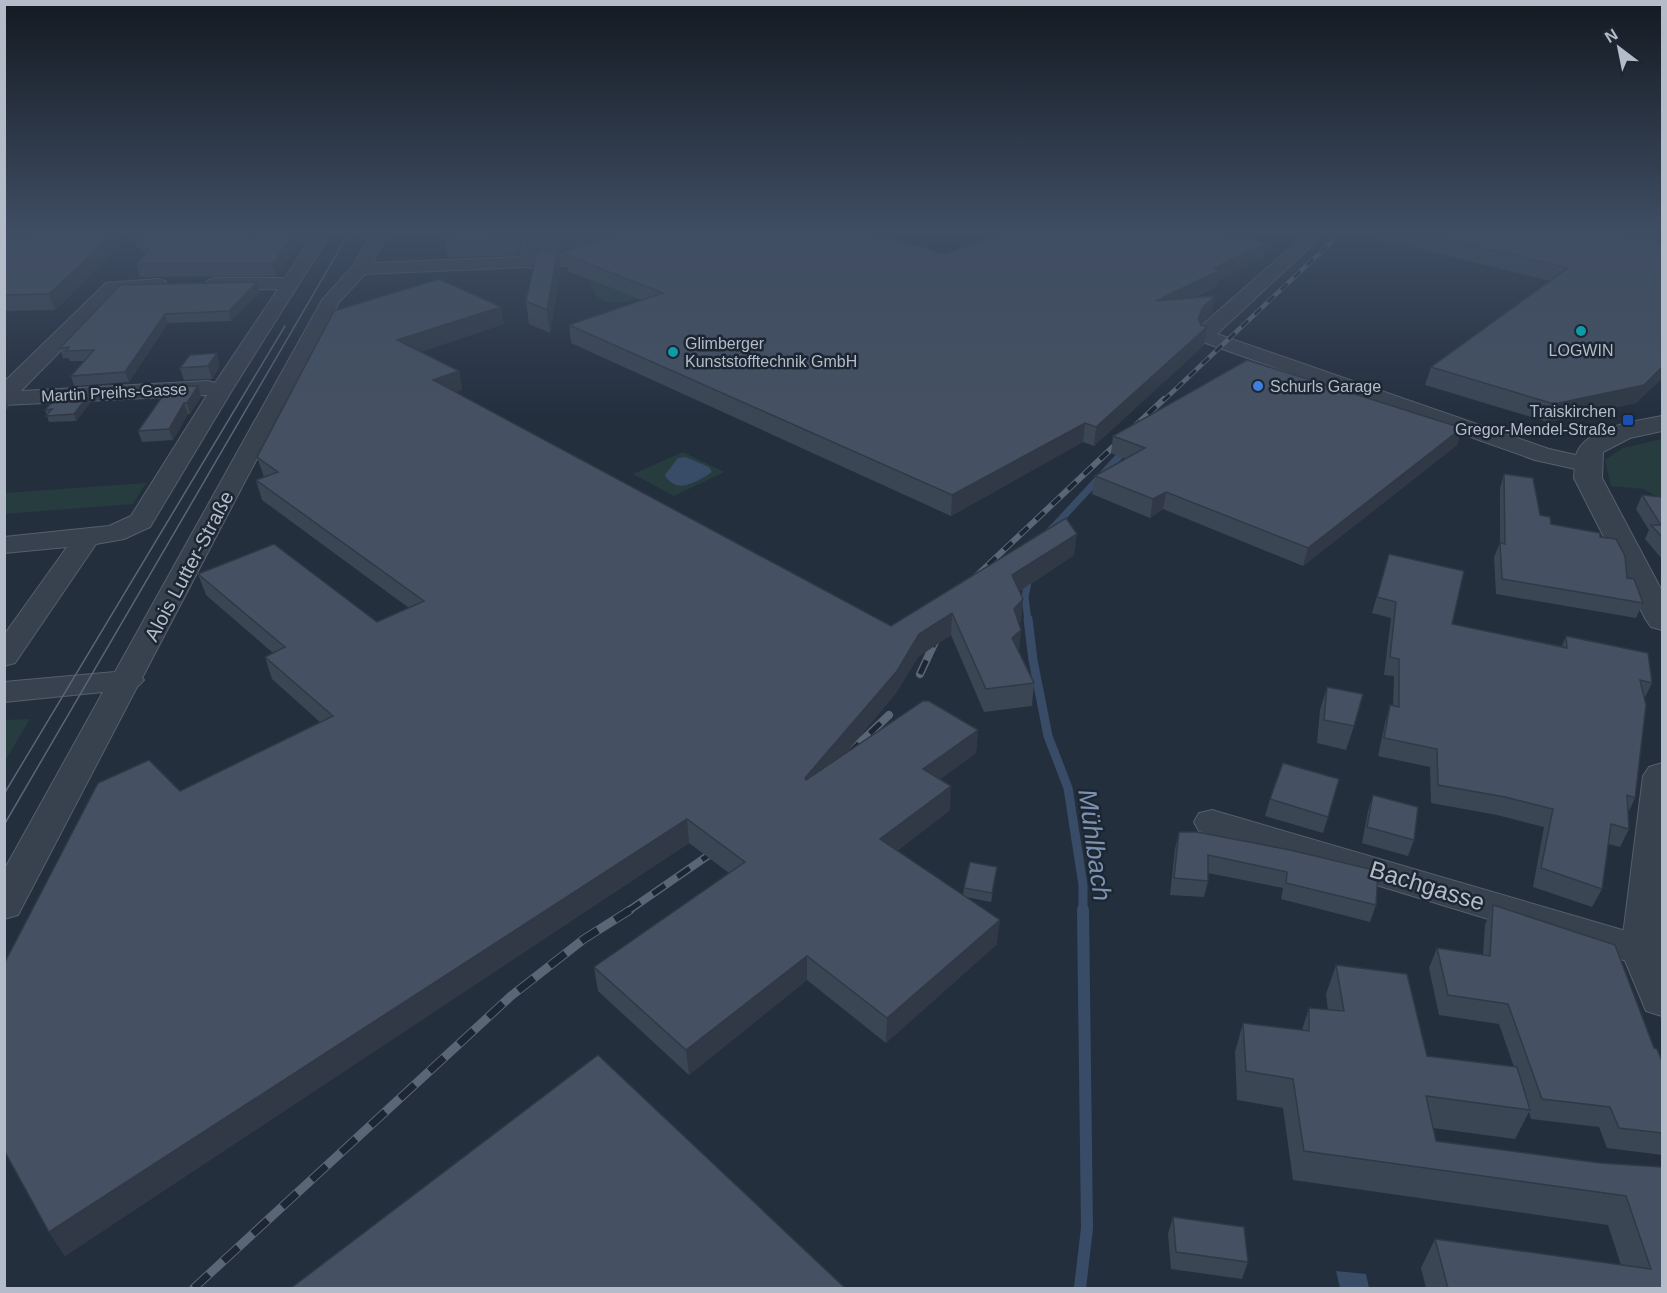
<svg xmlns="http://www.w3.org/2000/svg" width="1667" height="1293" font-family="Helvetica,sans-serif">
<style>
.green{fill:#263c3f}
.water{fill:#394c67}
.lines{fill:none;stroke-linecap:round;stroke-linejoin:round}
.stream-far2{stroke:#394c67;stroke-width:7}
.stream-far1{stroke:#394c67;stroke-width:9}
.stream{stroke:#394c67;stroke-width:12}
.minor-casing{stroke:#565f6c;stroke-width:2}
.tertiary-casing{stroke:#565f6c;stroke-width:2}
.minor{fill:#38414e;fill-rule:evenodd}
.tertiary{fill:#38414e;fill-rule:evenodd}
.tram{stroke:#5a6575;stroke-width:1.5}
.rail-far3-casing{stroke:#5a6575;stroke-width:4.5}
.rail-far2-casing{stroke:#5a6575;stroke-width:6}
.rail-far1-casing{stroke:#5a6575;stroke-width:8}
.rail-casing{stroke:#5a6575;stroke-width:9}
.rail-far3{stroke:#1d2633;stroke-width:3;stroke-dasharray:9;stroke-linecap:butt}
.rail-far2{stroke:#1d2633;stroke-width:4;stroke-dasharray:11;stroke-linecap:butt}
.rail-far1{stroke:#1d2633;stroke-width:5;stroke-dasharray:15;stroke-linecap:butt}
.rail{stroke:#1d2633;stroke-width:7;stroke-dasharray:20;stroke-linecap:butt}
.wall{fill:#3b4654}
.shaded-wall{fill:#303945}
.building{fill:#455162;stroke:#303945;stroke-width:1.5}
.culture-dot{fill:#0f9aa8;stroke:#1d2633;stroke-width:2}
.shop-dot{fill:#3f7fe0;stroke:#1d2633;stroke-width:2}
.transit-dot{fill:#1a4fb4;stroke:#1d2633;stroke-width:2}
.labels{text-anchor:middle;stroke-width:5;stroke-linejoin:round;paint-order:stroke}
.far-poi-label{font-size:16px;fill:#b4bcc9;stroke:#1d2633;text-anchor:start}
.far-street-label{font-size:16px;fill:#b4bcc9;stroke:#1d2633}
.street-label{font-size:20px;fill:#b4bcc9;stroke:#1d2633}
.near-street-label{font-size:24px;fill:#b4bcc9;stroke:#1d2633}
.near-water-label{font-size:26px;font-style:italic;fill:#7c92b1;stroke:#1d2633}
</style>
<rect width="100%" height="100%" fill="#242f3e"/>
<!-- green -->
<g class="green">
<path d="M587 279 619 292H666C651 295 613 309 600 299 594 295 591 285 587 279Z"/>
<polygon points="1662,439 1662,499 1643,489 1611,486 1605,460 1623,448"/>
<polygon points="683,452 724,472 674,496 633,474"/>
<polygon points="146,483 133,504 5,514 5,493"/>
<polygon points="30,719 5,761 5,720"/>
</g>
<!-- water -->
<g class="water">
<path d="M686 457 709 467 712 472C698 481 676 496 665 475L678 458Z"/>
<polygon points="1336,1271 1366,1274 1369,1288 1340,1288"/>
</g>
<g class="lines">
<!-- stream-far2 -->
<g class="stream-far2">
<polyline points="1048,533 1126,449"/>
<polyline points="1028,621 1025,597 1029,577"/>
</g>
<!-- stream-far1 -->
<polyline class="stream-far1" points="1028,619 1033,660 1048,736 1068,788 1083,885 1083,911"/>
<!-- stream -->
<polyline class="stream" points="1080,1288 1087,1228 1083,910"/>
<defs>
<g id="minor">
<polygon points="315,233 331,233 234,387 150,527 124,539 96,544 15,663 4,666 4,635 67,547 4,553 4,537 109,526 131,516 207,395 4,405 4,382 106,283 158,279 165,281 167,285 165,289 118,292 21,391 208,381 215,383 278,289 215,290 208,288 206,284 208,280 215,278 285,278"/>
<polygon points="372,233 388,233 372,263 520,257 527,233 543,233 537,258 546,260 610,239 617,233 635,233 622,247 553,269 547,270 527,267 365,274 339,302 142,678 144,680 137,687 18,915 4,919 4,870 103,692 4,702 4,682 115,672 322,300 353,266"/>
<polygon points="1307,233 1325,233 1217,334 1549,449 1598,460 1601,465 1598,470 1589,472 1535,460 1200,341 1197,337 1201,326"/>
<polygon points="1212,810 1643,936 1657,940 1662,952 1657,962 1643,966 1199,831 1194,822 1199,813"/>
</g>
<g id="tertiary">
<path d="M1662 416V431L1630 438 1603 452 1602 478 1662 591V630L1651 627 1646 620 1574 478C1575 471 1574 462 1576 455 1585 427 1637 421 1662 416Z"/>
<polygon points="1662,763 1662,1016 1646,1011 1621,951 1643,776 1649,767"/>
</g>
</defs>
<!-- minor casing -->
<use href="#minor" class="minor-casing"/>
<!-- tertiary casing -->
<use href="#tertiary" class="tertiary-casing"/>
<!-- minor -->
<use href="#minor" class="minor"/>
<!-- tertiary -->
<use href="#tertiary" class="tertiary"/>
<!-- tram -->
<g class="tram">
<polyline points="4,794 285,326"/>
<polyline points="4,825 349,233"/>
</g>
<defs>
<polyline id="rail-far3" points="1163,401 1341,233"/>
<polyline id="rail-far2" points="972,580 1164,399"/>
<g id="rail-far1">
<polyline points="920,674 940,631"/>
<polyline points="848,754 889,715"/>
<polyline points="628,911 719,848"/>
</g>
<polyline id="rail" points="194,1288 511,996 584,939 630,910"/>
</defs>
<!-- rail-far3 casing -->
<use href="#rail-far3" class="rail-far3-casing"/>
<!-- rail-far2 casing -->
<use href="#rail-far2" class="rail-far2-casing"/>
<!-- rail-far1 casing -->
<use href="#rail-far1" class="rail-far1-casing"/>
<!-- rail casing -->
<use href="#rail" class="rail-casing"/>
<!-- rail-far3 -->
<use href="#rail-far3" class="rail-far3"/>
<!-- rail-far2 -->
<use href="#rail-far2" class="rail-far2"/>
<!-- rail-far1 -->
<use href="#rail-far1" class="rail-far1"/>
<!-- rail -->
<use href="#rail" class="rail"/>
</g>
<!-- wall -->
<g class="wall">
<polygon points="4,233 118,233 122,244 55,310 4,311 4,238 7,238 4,237"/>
<polygon points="132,233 310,233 302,244 283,264 284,266 275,276 140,277 136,264 146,254 135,243"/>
<polygon points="451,233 526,233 518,255 448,258 445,242"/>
<polygon points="1381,233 1620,233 1662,242 1662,378 1636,403 1548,422 1425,385 1431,367 1550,281 1379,239"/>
<polygon points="609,237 945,254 1263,259 1218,281 1217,286 1194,298 1212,313 1201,323 1207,327 1204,345 1094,446 1083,442 951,516 571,343 569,325 641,300 568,271 565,251 559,253 561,269 550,333 529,324 526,301 539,250 538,239"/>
<polygon points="257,282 260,292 231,321 168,323 129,382 74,386 71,376 84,361 70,361 68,358 63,358 60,348"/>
<polygon points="334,311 504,324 420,352 459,371 462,390 455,392 891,626 1074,555 1020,591 1021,621 1019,623 1019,652 1034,683 1032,706 984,712 951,635 918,657 896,693 846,753 978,730 976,753 940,779 950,810 897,851 963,895 964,888 997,867 991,902 966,897 997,944 886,1043 807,980 689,1075 598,991 594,967 729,873 689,843 65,1256 49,1232 180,791 320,722 272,679 265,657 273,653 206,595 198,574 377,622 409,608 262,500 256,480 264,477 257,457"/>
<polygon points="220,366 212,379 184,380 180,368"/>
<polygon points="169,387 201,397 190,414 188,414 173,440 142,442 138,431"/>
<polygon points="88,396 90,403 76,421 49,422 45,410"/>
<polygon points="1462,428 1457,445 1303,566 1163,509 1150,518 1092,494 1095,476 1126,459 1111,453 1113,436"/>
<polygon points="1504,474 1540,515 1551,524 1600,537 1643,603 1636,618 1496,594 1494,557 1500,543 1500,488"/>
<polygon points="1642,495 1662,497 1662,559 1645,539 1649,530 1636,509"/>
<polygon points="1389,554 1452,624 1562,646 1566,636 1652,683 1644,699 1635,798 1628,813 1629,829 1620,847 1608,844 1602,889 1592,907 1533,887 1544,827 1497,815 1431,803 1430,767 1378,756 1385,723 1390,705 1393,706 1394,676 1384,675 1391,618 1372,613"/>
<polygon points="1327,687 1354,726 1346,750 1317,743 1320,710"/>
<polygon points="1373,795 1414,840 1408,856 1362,843 1368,811"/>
<polygon points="1270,799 1328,817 1323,833 1265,816"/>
<polygon points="1179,832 1197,832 1376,905 1370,922 1281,899 1283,888 1208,873 1208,881 1204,897 1170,895 1175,849"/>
<polygon points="1493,905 1654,1048 1662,1061 1662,1155 1607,1148 1599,1127 1531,1119 1529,1112 1515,1139 1433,1128 1436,1141 1600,1163 1662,1167 1662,1288 1426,1288 1421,1268 1435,1239 1621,1265 1608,1225 1293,1180 1283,1108 1237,1100 1235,1052 1243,1023 1302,1030 1309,1008 1328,1010 1326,994 1336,965 1427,1056 1514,1067 1499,1024 1439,1015 1429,968 1437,948 1483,955 1485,925"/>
<polygon points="1173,1217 1248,1262 1242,1279 1171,1269 1168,1234"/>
</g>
<!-- shaded-wall -->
<g class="shaded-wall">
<polygon points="114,233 118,233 122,244 55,310 49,294"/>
<polygon points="299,233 310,233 302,244 283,264 284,266 275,276 272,264 278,254"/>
<polygon points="518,233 526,233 518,255 516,239"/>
<polygon points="572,233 614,233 609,237 559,253 561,269 550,333 547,310 556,254 554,238"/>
<polygon points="1267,243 1263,259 1218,281 1217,286 1153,318 1156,301 1214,268"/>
<polygon points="257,282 260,292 231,321 229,311"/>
<polygon points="1215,296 1212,313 1200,324 1198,319 1203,307"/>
<polygon points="501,307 504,324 401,358 397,340"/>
<polygon points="165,314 168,323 129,382 125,372"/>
<polygon points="1207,327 1204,345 1094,446 1096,427"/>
<polygon points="217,353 220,366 212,379 208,366"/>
<polygon points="1662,367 1662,378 1636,403 1548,422 1554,404"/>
<polygon points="459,371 462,390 436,399 433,380"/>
<polygon points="198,386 201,397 190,414 187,403"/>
<polygon points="4,395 9,407 4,413"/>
<polygon points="88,396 90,403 76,421 74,414"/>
<polygon points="184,403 188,414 173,440 169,429"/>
<polygon points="1085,423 1083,442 951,516 952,495"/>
<polygon points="1462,428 1457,445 1303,566 1308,548"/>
<polygon points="1166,492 1163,509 1150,518 1153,499"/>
<polygon points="1077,534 1074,555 1010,597 1012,575"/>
<polygon points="1023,599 1021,621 1012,631 1014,609"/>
<polygon points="952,613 951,635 918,657 896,693 805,802 805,778 919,634"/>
<polygon points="1021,630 1019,652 1012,638"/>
<polygon points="978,730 976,753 922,793 923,769"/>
<polygon points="951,786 950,810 880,864 880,839"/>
<polygon points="687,819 689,843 65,1256 49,1232"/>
<polygon points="1000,920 997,944 886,1043 887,1018"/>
<polygon points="807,956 807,980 689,1075 686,1050"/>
</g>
<!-- building -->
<g class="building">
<polygon points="16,233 114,233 49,294 4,295 4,238 25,238"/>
<polygon points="133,233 299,233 278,254 281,254 272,264 136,264 150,249"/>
<polygon points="451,233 518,233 516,239 445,242"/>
<polygon points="539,233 572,233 554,238 538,239"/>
<polygon points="621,233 874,233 945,254 1001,233 1227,233 1267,243 1214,268 1220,270 1156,301 1215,296 1203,307 1198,319 1201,325 1207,327 1096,427 1085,423 952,495 569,325 663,293 566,255 565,251"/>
<polygon points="1418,233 1620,233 1662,242 1662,367 1644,385 1554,404 1431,367 1568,268"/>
<polygon points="558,248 547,310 526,301 537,250 545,251"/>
<polygon points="439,279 501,307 397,340 459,371 433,380 891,626 1066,518 1077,534 1012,575 1023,599 1014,609 1021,630 1012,638 1034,683 986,689 952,613 919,634 897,671 805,778 806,780 923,701 929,701 978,730 923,769 951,786 880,839 1000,920 887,1018 807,956 686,1050 594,967 745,862 687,819 49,1232 4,1150 4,964 98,783 149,760 180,791 333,716 265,657 285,647 198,574 274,544 377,622 424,601 256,480 278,472 257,457 334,311"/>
<polygon points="257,282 229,311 165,314 125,372 71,376 94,350 66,351 69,347 60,348 120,285"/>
<polygon points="217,353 208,366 180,368 190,355"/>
<polygon points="1247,360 1462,428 1308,548 1166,492 1153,499 1095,476 1145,448 1113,436"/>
<polygon points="198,386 187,403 184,403 169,429 138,431 169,387"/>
<polygon points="88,396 74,414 46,416 52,409 45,410 56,398"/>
<polygon points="1504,474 1533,478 1540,515 1550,517 1551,524 1600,533 1600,537 1616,539 1625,556 1627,578 1634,579 1643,603 1502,579 1500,543 1505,544"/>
<polygon points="1642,495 1662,497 1662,537 1651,525 1661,525"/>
<polygon points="1389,554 1464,571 1452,624 1567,648 1566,636 1648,653 1652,683 1640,680 1646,705 1635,798 1627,795 1629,829 1611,824 1602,889 1541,868 1553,809 1505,797 1438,785 1437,749 1384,738 1390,705 1399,707 1399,659 1390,657 1396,602 1377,597"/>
<polygon points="1327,687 1363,694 1354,726 1324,720"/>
<polygon points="1283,763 1339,779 1328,817 1270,799"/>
<polygon points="1373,795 1418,807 1414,840 1367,827"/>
<polygon points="1179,832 1197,832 1290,850 1378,871 1376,905 1286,883 1287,872 1208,855 1208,881 1174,878"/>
<polygon points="970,862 997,867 992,893 964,888"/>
<polygon points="1493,905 1615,945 1654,1048 1657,1049 1662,1061 1662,1133 1619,1128 1610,1107 1542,1099 1508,1004 1448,995 1437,948 1490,956"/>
<polygon points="1336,965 1407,974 1427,1056 1517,1067 1530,1110 1426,1096 1436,1141 1600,1163 1662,1167 1662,1288 1448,1288 1435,1239 1651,1269 1626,1196 1304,1151 1293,1079 1246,1071 1243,1023 1309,1031 1309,1008 1344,1011"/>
<polygon points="598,1055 845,1288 291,1288"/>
<polygon points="1173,1217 1244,1227 1248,1262 1176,1252"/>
</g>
<!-- sky -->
<linearGradient id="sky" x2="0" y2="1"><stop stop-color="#141a22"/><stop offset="0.56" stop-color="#3f4d63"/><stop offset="1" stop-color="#3f4d63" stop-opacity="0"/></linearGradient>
<rect width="1667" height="414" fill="url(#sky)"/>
<!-- markers -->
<g class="culture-dot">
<circle cx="1581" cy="331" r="6"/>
<circle cx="673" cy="352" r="6"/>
</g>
<circle class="shop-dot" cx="1258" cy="386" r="6"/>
<rect class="transit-dot" x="1622" y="414" width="12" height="12" rx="3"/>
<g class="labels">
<!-- far-poi labels -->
<g class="far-poi-label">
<text x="685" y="349">Glimberger<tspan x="685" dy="18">Kunststofftechnik GmbH</tspan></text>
<text x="1581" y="356" text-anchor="middle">LOGWIN</text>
<text x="1270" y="392">Schurls Garage</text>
<text x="1616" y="417" text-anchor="end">Traiskirchen<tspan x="1616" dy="18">Gregor-Mendel-Straße</tspan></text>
</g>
<!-- far-street labels -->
<g class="far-street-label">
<text transform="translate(114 392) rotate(-3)" y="6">Martin Preihs-Gasse</text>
</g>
<!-- street labels -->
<g class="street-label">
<text transform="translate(189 566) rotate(-62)" y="7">Alois Lutter-Straße</text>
</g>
<!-- near-street labels -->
<g class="near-street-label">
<text transform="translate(1427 886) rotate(17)" y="8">Bachgasse</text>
</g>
<!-- near-water labels -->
<g class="near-water-label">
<text transform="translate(1095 845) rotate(82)" y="9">Mühlbach</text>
</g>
</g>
<!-- border -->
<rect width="1667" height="1293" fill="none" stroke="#b4bcc9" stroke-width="12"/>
<!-- north arrow -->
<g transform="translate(1619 48) rotate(328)" stroke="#1d2633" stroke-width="4.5" paint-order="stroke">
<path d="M0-4.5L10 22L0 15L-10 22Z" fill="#b4bcc9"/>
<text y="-9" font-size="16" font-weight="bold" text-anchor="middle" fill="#b4bcc9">N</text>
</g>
</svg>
